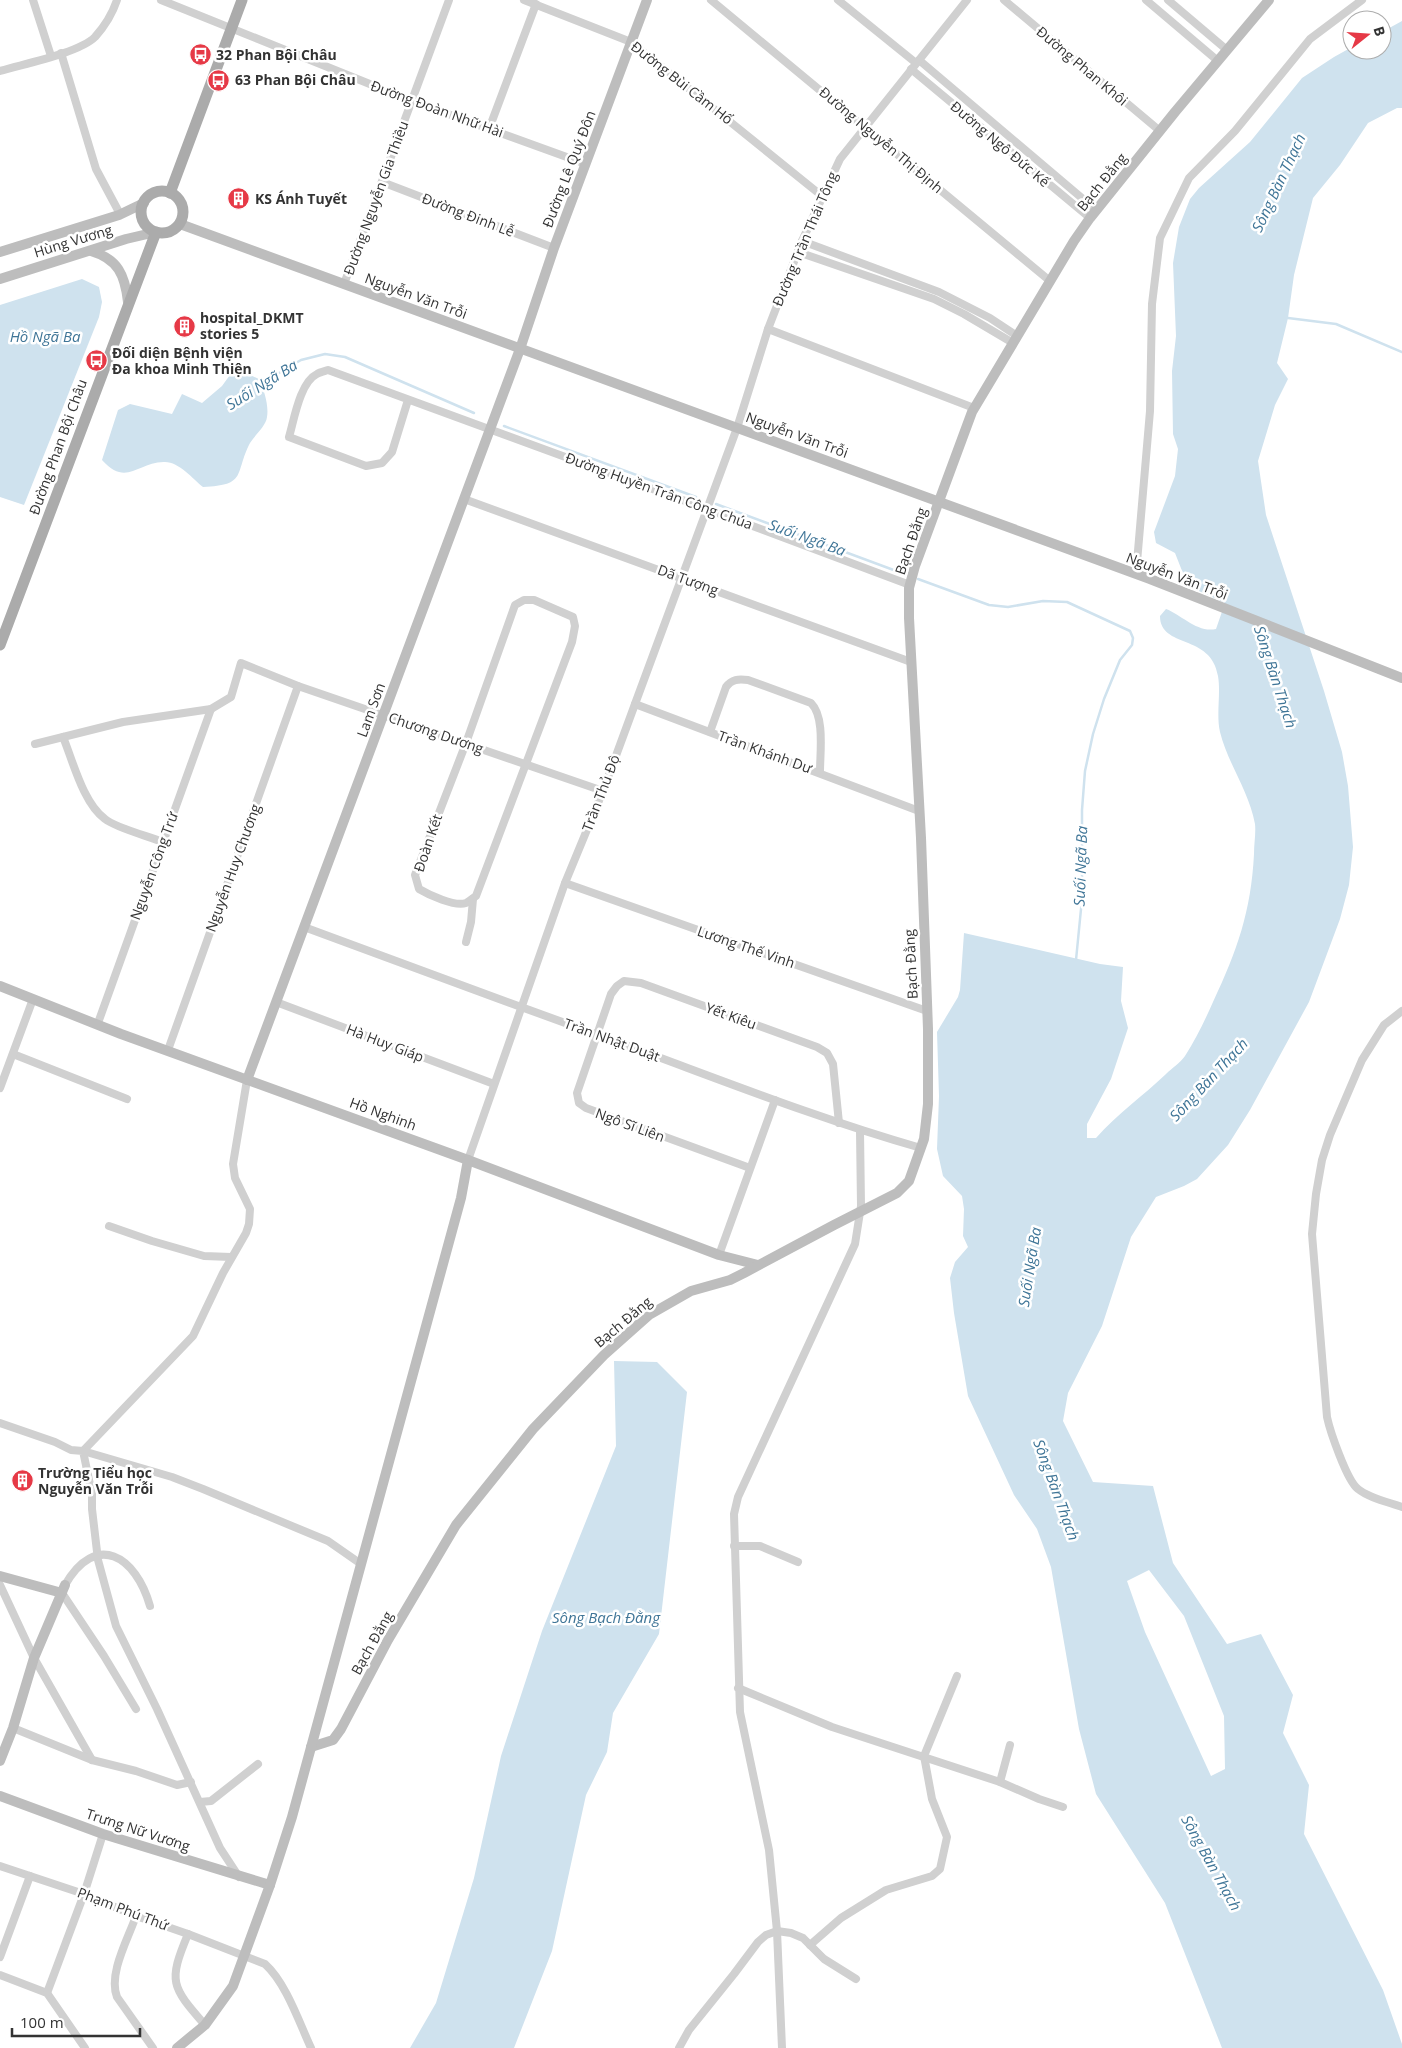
<svg xmlns="http://www.w3.org/2000/svg" width="1402" height="2048" font-family="'Open Sans',sans-serif">
<style>
.water{fill:#cfe2ee;fill-rule:evenodd}
.lines{fill:none;stroke-linecap:round;stroke-linejoin:round}
.stream{stroke:#cfe2ee;stroke-width:2.5}
.street{stroke:#d0d0d0;stroke-width:8}
.secondary{stroke:#bdbdbd;stroke-width:10}
.primary{stroke:#ababab;stroke-width:11}
.labels{text-anchor:middle;stroke-width:5;stroke-linejoin:round;paint-order:stroke}
.poi-label{font-size:14px;font-weight:bold;fill:#333;stroke:#fff;text-anchor:start}
.street-label{font-size:14px;fill:#333;stroke:#fff}
.water-label{font-size:15px;font-style:italic;fill:#3f7597;stroke:#fff}
</style>
<rect width="100%" height="100%" fill="#fff"/>
<!-- water -->
<g class="water">
<path d="M1402 21V108H1397L1368 123 1340 165 1313 198 1294 275 1288 318 1277 363 1288 379 1275 405 1258 461 1266 515 1324 691 1342 752 1348 786 1353 847 1349 885 1340 919 1309 1002 1250 1110 1228 1145 1197 1179 1184 1186 1156 1197 1131 1237 1102 1326 1068 1393 1063 1421 1093 1482 1153 1486 1173 1563 1227 1644 1261 1634 1293 1695 1283 1733 1309 1785 1304 1834 1383 1990 1402 2044V2048H1222L1165 1903 1096 1794 1079 1729 1051 1567 1037 1529 1014 1495 968 1396 954 1313 950 1278 955 1262 968 1247 963 1236 964 1209 962 1196 943 1176 937 1149 939 1096 937 1032 958 997 960 990 964 933 1100 964 1123 967 1121 1001 1128 1028 1111 1079 1087 1124V1138H1096C1117 1114 1143 1096 1166 1074 1172 1068 1180 1063 1185 1056 1196 1039 1205 1020 1213 1002 1237 951 1251 912 1254 854 1254 844 1256 833 1255 824 1249 791 1228 764 1220 732 1216 714 1221 694 1218 676 1211 633 1160 649 1160 616L1166 609C1182 615 1197 633 1216 629L1225 603 1188 586 1175 553 1156 543 1154 532 1175 476 1178 449 1173 434 1172 371 1176 336 1173 263 1179 227 1190 199 1199 188 1250 142 1302 78 1334 57 1352 47V50H1382V32ZM1149 1570 1184 1616 1224 1716 1225 1769 1211 1776 1145 1632 1127 1581Z"/>
<polygon points="82,279 99,287 102,302 99,317 24,505 0,497 0,305"/>
<path d="M235 368 259 379C264 390 269 405 267 417 266 426 255 435 250 443 234 474 248 485 203 487 193 479 179 462 165 462 138 461 127 488 102 460L118 410 130 404 172 414 182 394 202 403 222 386Z"/>
<polygon points="614,1361 657,1362 687,1392 659,1634 613,1713 607,1752 586,1795 552,1951 514,2048 410,2048 436,2003 474,1878 501,1756 542,1631 616,1446"/>
</g>
<g class="lines">
<!-- stream -->
<g class="stream">
<polyline points="1288,318 1336,324 1402,352"/>
<polyline points="259,385 301,360 325,354 345,357 474,413"/>
<polyline points="504,426 696,497"/>
<polyline points="716,504 899,572"/>
<polyline points="918,579 989,605 1008,607 1043,601 1067,602 1130,631 1133,638 1132,645 1120,660 1104,699 1093,734 1085,771 1082,810 1082,899 1076,960"/>
</g>
<!-- street -->
<g class="street">
<polyline points="33,0 51,56"/>
<polyline points="161,0 412,101 586,164"/>
<polyline points="524,0 631,42 822,196"/>
<polyline points="711,0 1050,281"/>
<polyline points="838,0 916,63"/>
<polyline points="1004,0 1160,131"/>
<polyline points="1146,0 1218,61"/>
<polyline points="1168,0 1227,50"/>
<polyline points="61,53 96,169 120,214"/>
<polyline points="919,60 1096,210"/>
<polyline points="911,69 1090,218"/>
<path d="M0 71C23 64 79 53 95 37 104 27 113 12 117 0"/>
<polyline points="489,129 536,4"/>
<polyline points="382,182 554,248"/>
<polyline points="802,241 939,292 990,318 1017,336"/>
<polyline points="798,252 934,299 964,314 1013,343"/>
<polyline points="344,284 449,0"/>
<polyline points="768,329 974,408"/>
<path d="M408 400 392 452 382 463 366 466 289 437C294 420 300 382 317 374 320 372 325 371 328 370L707 509 910 585"/>
<polyline points="464,499 911,662"/>
<polyline points="1136,574 1150,411 1152,304 1160,238 1189,178 1235,131 1310,39 1362,0"/>
<path d="M524 600H534L573 617 575 626 572 642 476 896C473 898 470 901 466 903 455 907 429 895 419 889L415 875 466 743 515 605Z"/>
<polyline points="635,704 919,811"/>
<path d="M710 732 726 687C732 679 738 679 748 680L811 703C825 717 820 752 820 772"/>
<path d="M63 737C73 761 83 803 105 819 116 828 148 836 163 842"/>
<polyline points="35,744 123,722 211,709 231,697 241,663 298,686 603,791"/>
<polyline points="565,883 927,1011"/>
<path d="M304 927C417 969 529 1010 642 1051 734 1085 826 1121 921 1148"/>
<polyline points="466,942 471,922 473,899"/>
<polyline points="276,1002 494,1084"/>
<path d="M1402 1011 1384 1025 1362 1060 1330 1135 1322 1160 1316 1194 1312 1234 1327 1417C1330 1431 1347 1481 1358 1489 1369 1498 1388 1502 1402 1507"/>
<polyline points="98,1023 211,709"/>
<polyline points="168,1050 298,686"/>
<polyline points="13,1054 127,1099"/>
<polyline points="247,1080 233,1164 235,1178 250,1209 249,1224 246,1233 223,1273 193,1336 83,1451 172,1477 203,1489 328,1541 361,1564"/>
<polyline points="0,1088 33,999"/>
<polyline points="468,1160 565,883 603,791 635,704 737,428 768,329 802,241 840,159 967,0"/>
<polyline points="750,1168 586,1108 579,1103 577,1093 611,994 617,986 624,981 641,983 817,1047 827,1053 833,1064 839,1123"/>
<polyline points="109,1226 152,1241 204,1256 231,1257"/>
<polyline points="719,1255 775,1100"/>
<polyline points="0,1423 55,1442 71,1450 83,1451 92,1494 92,1509 98,1560 116,1626 157,1709 220,1848 239,1877"/>
<polyline points="734,1546 760,1546 798,1562"/>
<polyline points="0,1585 34,1658 92,1760"/>
<path d="M65 1585C96 1531 136 1556 150 1606"/>
<polyline points="62,1593 104,1656 136,1709"/>
<polyline points="738,1688 832,1727 1000,1782 1039,1799 1063,1807"/>
<polyline points="13,1728 92,1760 136,1771 177,1785 191,1782"/>
<polyline points="1000,1782 1010,1745"/>
<polyline points="200,1802 211,1801 258,1764"/>
<path d="M0 1866 84 1894 136 1916 188 1934 265 1964C286 1983 299 2022 311 2048"/>
<path d="M136 1916C128 1939 108 1974 117 1997L153 2048"/>
<path d="M188 1934C168 1982 171 1986 205 2025"/>
<polyline points="810,1945 841,1918 886,1890 932,1876 940,1869 947,1837 932,1799 924,1756 957,1676"/>
<polyline points="0,1957 30,1876"/>
<polyline points="0,1975 47,1993 85,2048"/>
<polyline points="47,1993 84,1894 103,1834"/>
<polyline points="679,2048 689,2030 734,1974 758,1942 766,1935 777,1931 791,1933 803,1938 824,1959 856,1979"/>
<polyline points="782,2048 777,1931 769,1850 740,1712 734,1514 738,1497 855,1244 861,1206 860,1131"/>
</g>
<!-- secondary -->
<g class="secondary">
<polyline points="180,224 1150,579 1402,678"/>
<path d="M91 251C118 259 125 275 128 302"/>
<polyline points="0,252 119,215 144,203"/>
<polyline points="0,279 126,239 156,232"/>
<polyline points="0,986 121,1034 468,1160 719,1255 758,1265"/>
<polyline points="247,1080 520,349 554,248 647,0"/>
<polyline points="0,1576 62,1593"/>
<polyline points="311,1747 333,1740 341,1729 388,1640 456,1525 533,1429 604,1355 649,1315 691,1291 730,1280 744,1273 834,1225 897,1193 909,1181 924,1139 928,1104 928,1029 921,838 909,618 909,588 915,566 972,412 1074,241 1090,218 1175,112 1269,0"/>
<polyline points="0,1761 13,1728 34,1658 65,1585"/>
<polyline points="0,1796 103,1834 270,1885"/>
<polyline points="177,2048 205,2025 233,1986 270,1885 292,1817 461,1198 468,1160"/>
</g>
<!-- primary -->
<g class="primary">
<circle cx="162" cy="212" r="21"/>
<polyline points="170,193 242,0"/>
<polyline points="0,645 156,232"/>
</g>
</g>
<!-- icons -->
<defs>
<symbol id="bus-disc" viewBox="-11 -11 22 22"><circle r="9.5" fill="#e63946" stroke="#fff"/><path d="M-5-6H5V4H4V6H2V4H-2V6H-4V4H-5ZM-3.5-4V0h7V-4ZM-3.5 1.2v1.5H-2V1.2ZM2 1.2v1.5H3.5V1.2Z" fill="#fff"/></symbol>
<symbol id="building-disc" viewBox="-11 -11 22 22"><circle r="9.5" fill="#e63946" stroke="#fff"/><path d="M-4-6H4V6H1V3H-1V6H-4ZM-2.5-4.3h1.7v1.8h-1.7ZM.8-4.3h1.7v1.8H.8ZM-2.5-1h1.7V.8h-1.7ZM.8-1h1.7V.8H.8Z" fill="#fff"/></symbol>
</defs>
<g fill-rule="evenodd">
<use href="#bus-disc" x="188" y="42" width="25" height="25"/>
<use href="#bus-disc" x="206" y="68" width="25" height="25"/>
<use href="#building-disc" x="226" y="186" width="25" height="25"/>
<use href="#building-disc" x="172" y="314" width="25" height="25"/>
<use href="#bus-disc" x="84" y="348" width="25" height="25"/>
<use href="#building-disc" x="10" y="1468" width="25" height="25"/>
</g>
<g class="labels">
<!-- poi labels -->
<g class="poi-label">
<text x="216" y="60">32 Phan Bội Châu</text>
<text x="235" y="85">63 Phan Bội Châu</text>
<text x="255" y="204">KS Ánh Tuyết</text>
<text x="200" y="323">hospital_DKMT<tspan x="200" dy="16">stories 5</tspan></text>
<text x="112" y="358">Đối diện Bệnh viện<tspan x="112" dy="16">Đa khoa Minh Thiện</tspan></text>
<text x="38" y="1478">Trường Tiểu học<tspan x="38" dy="16">Nguyễn Văn Trỗi</tspan></text>
</g>
<!-- street labels -->
<g class="street-label">
<text transform="translate(1082 66) rotate(40)" y="5">Đường Phan Khôi</text>
<text transform="translate(682 83) rotate(38)" y="5">Đường Bùi Cầm Hổ</text>
<text transform="translate(437 109) rotate(20)" y="5">Đường Đoàn Nhữ Hài</text>
<text transform="translate(881 140) rotate(40)" y="5">Đường Nguyễn Thị Định</text>
<text transform="translate(1000 144) rotate(40)" y="5">Đường Ngô Đức Kế</text>
<text transform="translate(569 169) rotate(-69)" y="5">Đường Lê Quý Đôn</text>
<text transform="translate(1102 182) rotate(-51)" y="5">Bạch Đằng</text>
<text transform="translate(376 198) rotate(-70)" y="5">Đường Nguyễn Gia Thiều</text>
<text transform="translate(468 215) rotate(21)" y="5">Đường Đinh Lễ</text>
<text transform="translate(805 239) rotate(-67)" y="5">Đường Trần Thái Tông</text>
<text transform="translate(73 241) rotate(-17)" y="5">Hùng Vương</text>
<text transform="translate(416 296) rotate(20)" y="5">Nguyễn Văn Trỗi</text>
<text transform="translate(797 435) rotate(20)" y="5">Nguyễn Văn Trỗi</text>
<text transform="translate(58 447) rotate(-70)" y="5">Đường Phan Bội Châu</text>
<text transform="translate(659 491) rotate(20)" y="5">Đường Huyền Trân Công Chúa</text>
<text transform="translate(911 541) rotate(-71)" y="5">Bạch Đằng</text>
<text transform="translate(1177 576) rotate(21)" y="5">Nguyễn Văn Trỗi</text>
<text transform="translate(688 580) rotate(20)" y="5">Dã Tượng</text>
<text transform="translate(371 710) rotate(-70)" y="5">Lam Sơn</text>
<text transform="translate(436 733) rotate(19)" y="5">Chương Dương</text>
<text transform="translate(765 752) rotate(20)" y="5">Trần Khánh Dư</text>
<text transform="translate(601 793) rotate(-69)" y="5">Trần Thủ Độ</text>
<text transform="translate(428 843) rotate(-71)" y="5">Đoàn Kết</text>
<text transform="translate(154 866) rotate(-70)" y="5">Nguyễn Công Trứ</text>
<text transform="translate(233 868) rotate(-70)" y="5">Nguyễn Huy Chương</text>
<text transform="translate(746 947) rotate(19)" y="5">Lương Thế Vinh</text>
<text transform="translate(911 964) rotate(-93)" y="5">Bạch Đằng</text>
<text transform="translate(731 1016) rotate(20)" y="5">Yết Kiêu</text>
<text transform="translate(612 1040) rotate(20)" y="5">Trần Nhật Duật</text>
<text transform="translate(385 1043) rotate(21)" y="5">Hà Huy Giáp</text>
<text transform="translate(383 1114) rotate(20)" y="5">Hồ Nghinh</text>
<text transform="translate(630 1125) rotate(20)" y="5">Ngô Sĩ Liên</text>
<text transform="translate(623 1322) rotate(-40)" y="5">Bạch Đằng</text>
<text transform="translate(372 1643) rotate(-61)" y="5">Bạch Đằng</text>
<text transform="translate(138 1830) rotate(18)" y="5">Trưng Nữ Vương</text>
<text transform="translate(123 1909) rotate(21)" y="5">Phạm Phú Thứ</text>
</g>
<!-- water labels -->
<g class="water-label">
<text transform="translate(1279 183) rotate(-65)" y="5">Sông Bàn Thạch</text>
<text x="45" y="342">Hồ Ngã Ba</text>
<text transform="translate(262 385) rotate(-32)" y="5">Suối Ngã Ba</text>
<text transform="translate(807 538) rotate(20)" y="5">Suối Ngã Ba</text>
<text transform="translate(1275 677) rotate(72)" y="5">Sông Bàn Thạch</text>
<text transform="translate(1081 866) rotate(-88)" y="5">Suối Ngã Ba</text>
<text transform="translate(1209 1080) rotate(-47)" y="5">Sông Bàn Thạch</text>
<text transform="translate(1030 1267) rotate(-81)" y="5">Suối Ngã Ba</text>
<text transform="translate(1056 1490) rotate(70)" y="5">Sông Bàn Thạch</text>
<text x="606" y="1623">Sông Bạch Đằng</text>
<text transform="translate(1211 1863) rotate(61)" y="5">Sông Bàn Thạch</text>
</g>
</g>
<!-- north arrow -->
<g transform="translate(1367 35) rotate(73)"><circle r="24" fill="#ffffff" stroke="#adadad"/>
<path d="M0-4L9 19L0 12L-9 19Z" fill="#e63946"/>
<text y="-8" font-size="14" font-weight="bold" text-anchor="middle" fill="#333333">B</text>
</g>
<!-- scale -->
<path d="M12 2028v8h128v-8" fill="none" stroke="#333333" stroke-width="2.5"/>
<text x="20" y="2028" font-size="15" fill="#333333" stroke="#ffffff" stroke-width="4" paint-order="stroke">100 m</text>
</svg>
